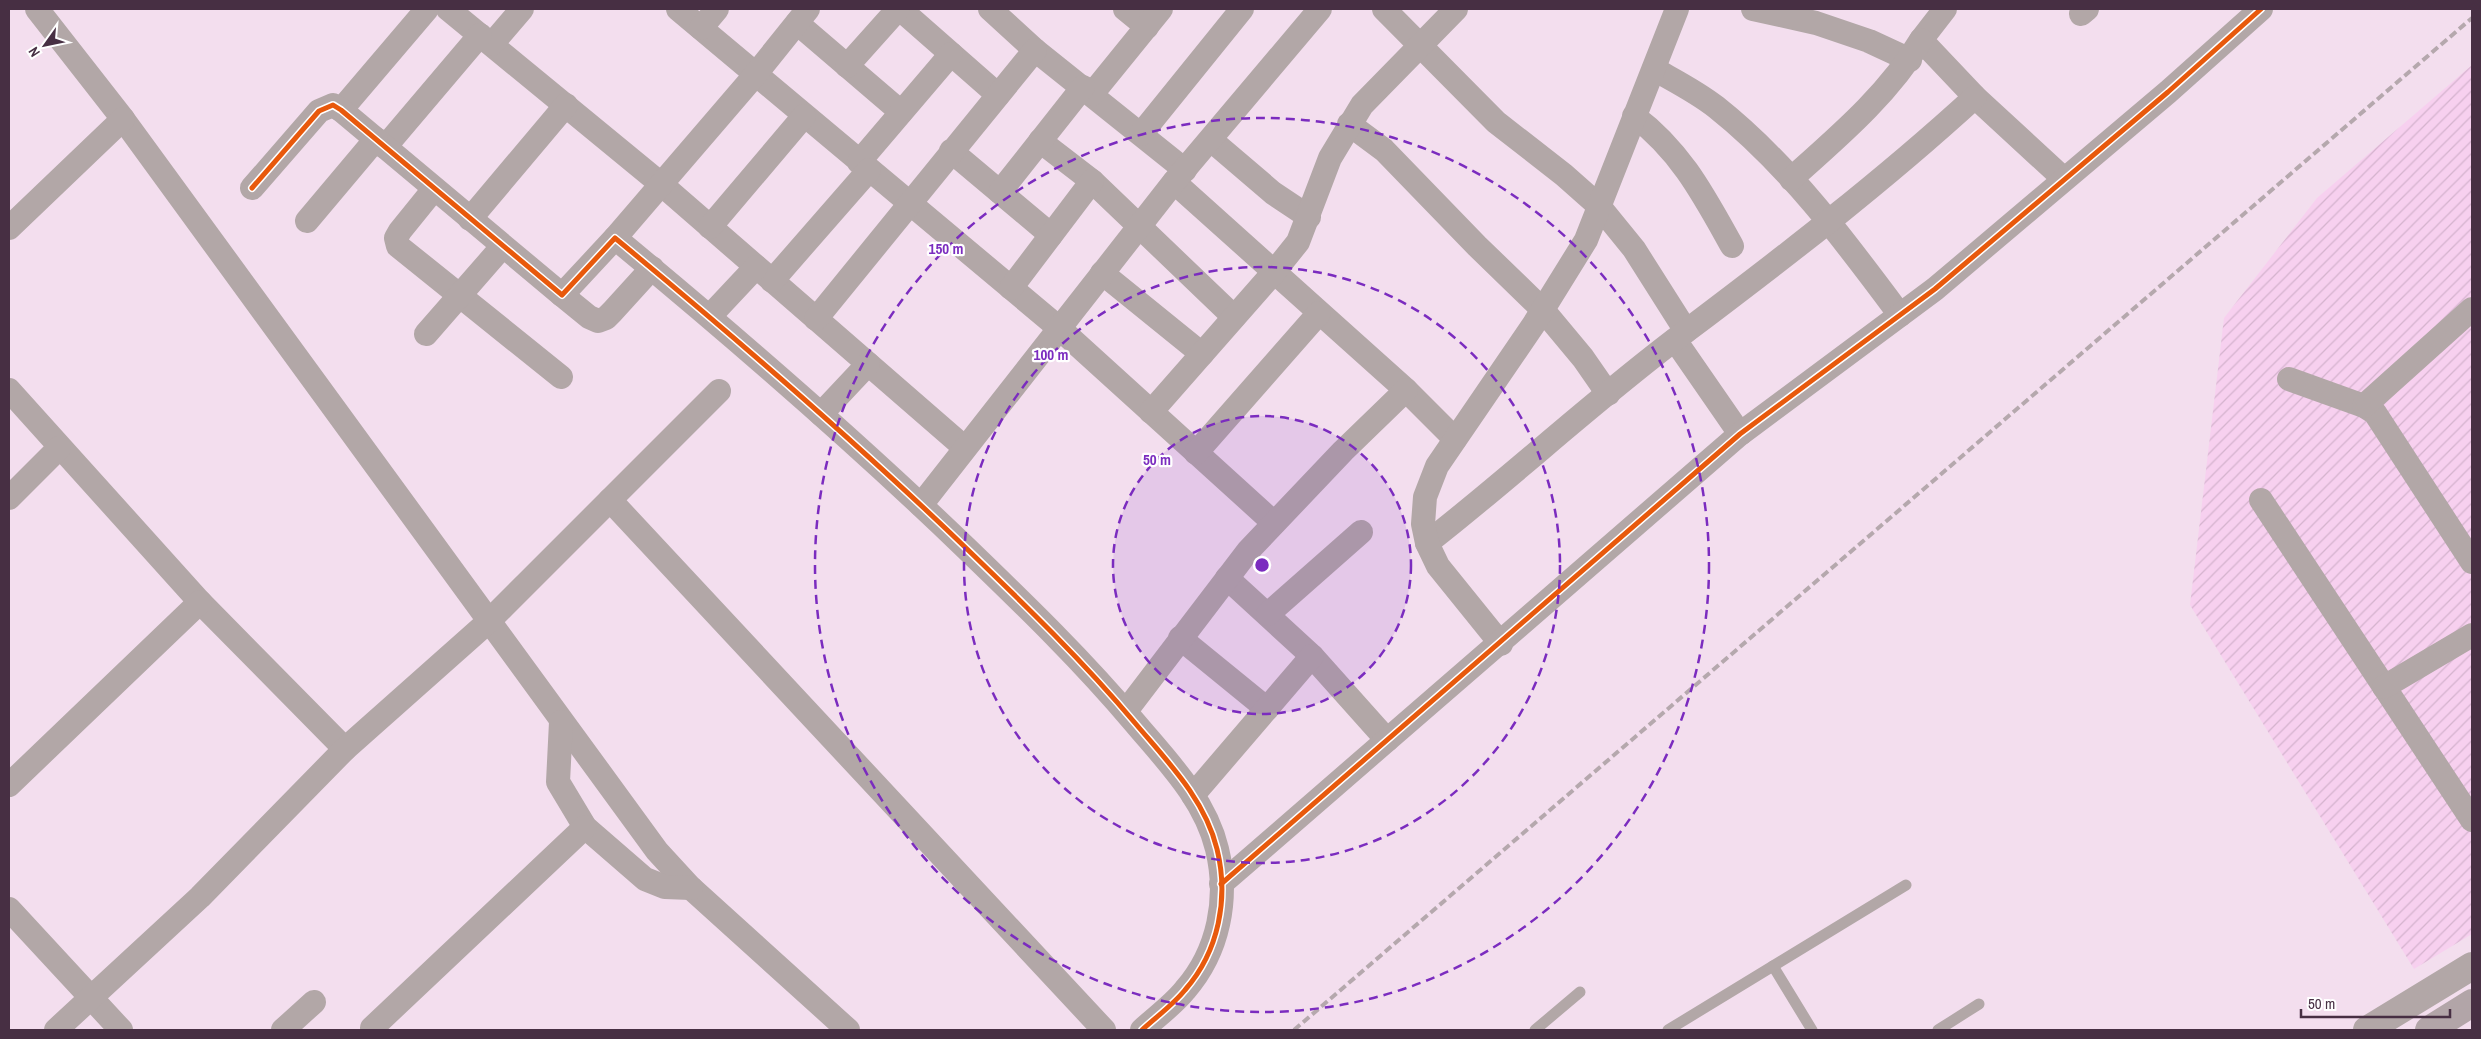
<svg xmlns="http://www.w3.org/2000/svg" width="2481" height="1039" font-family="'Archivo Narrow',sans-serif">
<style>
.industrial{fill:url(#industrial-furrows)}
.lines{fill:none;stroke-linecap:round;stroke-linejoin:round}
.lane{stroke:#b2a7a7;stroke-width:11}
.street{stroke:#b2a7a7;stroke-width:24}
.secondary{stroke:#b2a7a7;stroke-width:28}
.highway{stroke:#b2a5a8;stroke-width:28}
.rail{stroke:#b5a8ad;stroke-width:4;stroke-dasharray:8 4;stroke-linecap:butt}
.cycleway-casing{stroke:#fff;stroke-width:8}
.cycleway{stroke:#e8590c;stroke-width:5}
.ring{fill:none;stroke:#7b2cbf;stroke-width:2.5;stroke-dasharray:9 6}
.centre{fill:#7b2cbf;stroke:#fff;stroke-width:2.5}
.ring-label{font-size:15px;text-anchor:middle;font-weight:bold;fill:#7b2cbf;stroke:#fff;stroke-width:4.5;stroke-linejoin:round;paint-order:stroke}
</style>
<defs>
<pattern id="industrial-furrows" width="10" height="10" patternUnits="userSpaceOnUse" patternTransform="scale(1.25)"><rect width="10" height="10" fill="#f7d0ef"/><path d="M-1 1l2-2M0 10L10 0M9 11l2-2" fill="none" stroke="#d5b3ce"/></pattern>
</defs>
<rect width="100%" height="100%" fill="#f3deee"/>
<!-- industrial -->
<polygon class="industrial" points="2472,65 2472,934 2414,969 2190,605 2224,318 2317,198"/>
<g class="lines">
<!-- lane -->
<g class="lane">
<polyline points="1773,966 1812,1030"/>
<polyline points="1535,1030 1580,992"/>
<polyline points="1668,1030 1906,885"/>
<polyline points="1938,1030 1979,1004"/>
</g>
<!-- street -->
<g class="street">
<polyline points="37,9 123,119 657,851 691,888 848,1030"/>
<polyline points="448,9 661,184 965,448"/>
<polyline points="678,9 1059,328 1274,523"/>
<polyline points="900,9 998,95"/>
<polyline points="990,9 1035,50 1185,170"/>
<polyline points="1125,9 1147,27"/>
<polyline points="1384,9 1496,122 1564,175 1599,206 1634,249 1686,331"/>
<polyline points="1753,9 1816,23 1869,41 1910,60"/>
<polyline points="1945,9 1921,40 1975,97 2064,179"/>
<polyline points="2081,14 2087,9"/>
<polyline points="797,23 901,112"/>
<polyline points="701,28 717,9"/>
<polyline points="492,44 522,9"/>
<polyline points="847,66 898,9"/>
<path d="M1654 69C1675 81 1697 92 1716 107 1788 164 1845 241 1900 315"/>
<polyline points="1092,94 1161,9"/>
<polyline points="341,110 427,9"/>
<path d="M1634 116C1681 151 1704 196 1732 246"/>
<polyline points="1349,124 1384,150 1477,246 1543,310 1583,358 1608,394"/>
<polyline points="1141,134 1242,9"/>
<polyline points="1211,140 1273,193 1309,217"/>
<polyline points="1040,141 1092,181 1234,317"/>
<polyline points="385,147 480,35"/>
<polyline points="951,151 1051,235"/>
<polyline points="859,162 951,54"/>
<path d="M1791 179C1838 137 1888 95 1921 40"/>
<polyline points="1174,182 1406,390 1455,439"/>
<path d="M252 188 319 111 333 105 341 110 562 295 615 238C736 338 854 440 967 549 1025 605 1083 661 1135 723 1167 761 1205 799 1217 849 1229 898 1219 951 1185 990 1173 1005 1156 1017 1142 1030"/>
<polyline points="434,189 400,231 396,238 398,246 561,377"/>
<polyline points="1000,192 1083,87"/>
<polyline points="470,219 566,105"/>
<polyline points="307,221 376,139"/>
<polyline points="710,227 804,116"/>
<polyline points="9,228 123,119"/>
<polyline points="615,238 755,75 808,9"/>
<polyline points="1102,273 1202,354"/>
<polyline points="772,281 869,170"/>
<polyline points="1011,288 1092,181"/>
<polyline points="562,295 589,317 598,321 606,318 612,312 652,268"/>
<polyline points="710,316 756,267"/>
<polyline points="816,319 1035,50"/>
<polyline points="426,334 502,247"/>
<polyline points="1675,340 1740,434"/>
<polyline points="2289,379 2364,406 2375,413 2472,562"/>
<polyline points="9,390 200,602 345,749"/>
<polyline points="2364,406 2472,309"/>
<polyline points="1151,412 1274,272 1298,242 1330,158 1362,105 1456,9"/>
<polyline points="821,414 868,364"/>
<polyline points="1196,453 1319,313"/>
<polyline points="9,498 59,448"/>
<polyline points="610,500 1104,1030"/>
<polyline points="2261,500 2472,820"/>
<polyline points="921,505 1174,182 1320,9"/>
<path d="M1427 543C1513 476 1593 401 1681 335 1782 259 1881 183 1975 97"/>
<polyline points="1227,578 1312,656 1387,740"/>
<polyline points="1268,614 1361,532"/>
<polyline points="1180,638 1267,709"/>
<polyline points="1501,644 1438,566 1427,543 1423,524 1425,497 1437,466 1534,324 1586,240 1677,9"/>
<polyline points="2384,687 2472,635"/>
<polyline points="1126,711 1248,551 1343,451 1406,390"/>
<polyline points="561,722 558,782 585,827 645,879 665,887 691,888"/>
<polyline points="9,785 200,602"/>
<polyline points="1193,795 1312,656"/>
<polyline points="1221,884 1740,434 1935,289 2168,92 2261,9"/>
<polyline points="9,909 121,1030"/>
<polyline points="372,1028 585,827"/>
<polyline points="56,1030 200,897 345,749 488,622 719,391"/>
<polyline points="283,1030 314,1002"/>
</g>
<!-- secondary -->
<polyline class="secondary" points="2367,1030 2472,966"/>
<!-- highway -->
<polyline class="highway" points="2429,1030 2472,1003"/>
<!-- rail -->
<polyline class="rail" points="1294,1030 2472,18"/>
<defs>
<g id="cycleway">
<path d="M252 188 319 111 333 105 341 110 562 295 615 238C736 338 854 440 967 549 1025 605 1083 661 1135 723 1167 761 1205 799 1217 849 1229 898 1219 951 1185 990 1173 1005 1156 1017 1142 1030"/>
<polyline points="1221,884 1740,434 1935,289 2168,92 2261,9"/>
</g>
</defs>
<!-- cycleway casing -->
<use href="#cycleway" class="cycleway-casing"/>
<!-- cycleway -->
<use href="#cycleway" class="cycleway"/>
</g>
<!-- distance rings -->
<circle cx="1262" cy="565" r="149" fill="#7b2cbf" fill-opacity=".12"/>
<g class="ring">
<circle cx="1262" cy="565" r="149"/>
<circle cx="1262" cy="565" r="298"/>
<circle cx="1262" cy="565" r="447"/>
</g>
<circle cx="1262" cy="565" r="8" class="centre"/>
<g class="ring-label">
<text x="946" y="254">150 m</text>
<text x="1051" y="360">100 m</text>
<text x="1157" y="465">50 m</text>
</g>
<!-- border -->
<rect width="2481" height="1039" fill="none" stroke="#472f43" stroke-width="20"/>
<!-- north arrow -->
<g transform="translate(45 45) rotate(237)" stroke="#ffffff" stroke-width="4" paint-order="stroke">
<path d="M0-4L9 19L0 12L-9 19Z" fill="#472f43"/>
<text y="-8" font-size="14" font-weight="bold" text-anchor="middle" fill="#472f43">N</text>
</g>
<!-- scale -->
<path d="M2301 1009v8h149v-8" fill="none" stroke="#472f43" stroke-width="2.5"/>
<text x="2308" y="1009" font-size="15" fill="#472f43" stroke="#ffffff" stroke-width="4" paint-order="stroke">50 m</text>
</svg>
